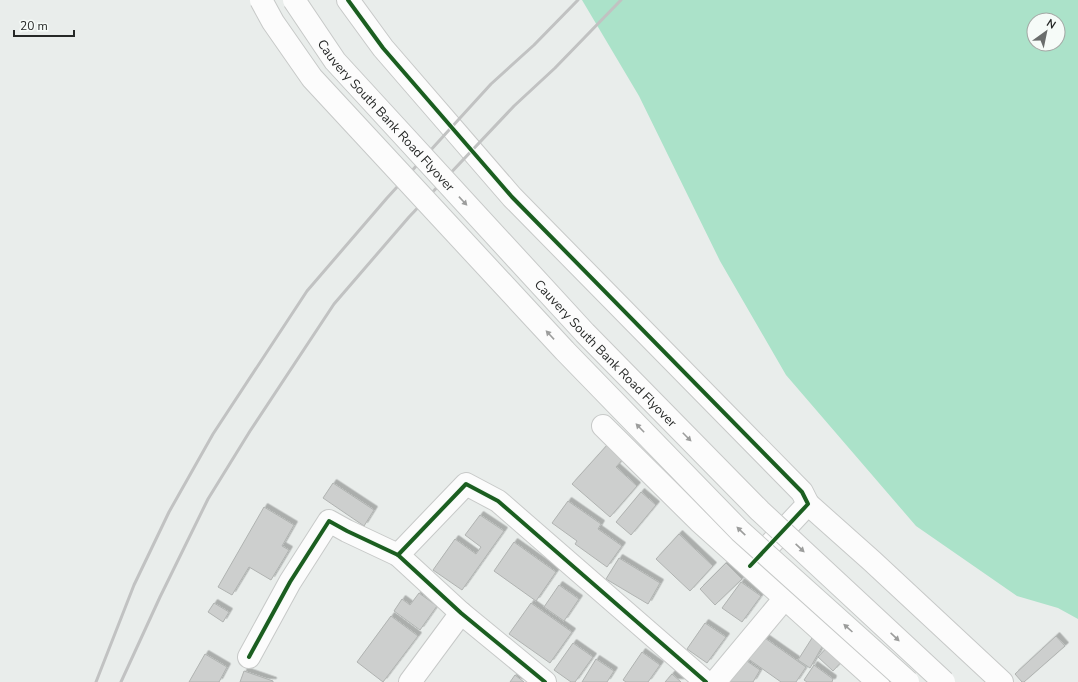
<svg xmlns="http://www.w3.org/2000/svg" width="1078" height="682" font-family="'Nunito Sans',sans-serif">
<style>
.water{fill:#abe2c9;fill-rule:evenodd}
.building{fill:#cdcfce;stroke:#b0b3b1;filter:url(#shadow)}
.lines{fill:none;stroke-linecap:round;stroke-linejoin:round}
.minor-casing{stroke:#c7c9c8;stroke-width:24}
.minor{stroke:#fcfcfc;stroke-width:22}
.rail{stroke:#c1c2c2;stroke-width:3}
.major-bridge-casing{stroke:#c7c9c8;stroke-width:24;stroke-linecap:butt}
.major-bridge{stroke:#fcfcfc;stroke-width:22}
.cycleway-casing{stroke:#f6fbf8;stroke-width:6}
.cycleway{stroke:#1b5e20;stroke-width:4}
.oneway{fill:#9c9d9c}
.labels{text-anchor:middle;stroke-width:3;stroke-linejoin:round;paint-order:stroke}
.street-label{font-size:13px;fill:#262827;stroke:#f6fbf8}
</style>
<defs>
<filter id="shadow"><feDropShadow dx="3.5" dy="-3.5" stdDeviation="0" flood-color="#0004"/></filter>
</defs>
<rect width="100%" height="100%" fill="#e9edeb"/>
<!-- water -->
<path class="water" d="M582 0H1078V619L1058 608 1017 596 916 526 786 375 720 261 639 96ZM1034 20H1058V44H1034Z"/>
<!-- building -->
<g class="building">
<polygon points="608,444 624,458 616,467 637,486 610,517 572,484"/>
<polygon points="333,483 374,510 364,526 323,498"/>
<polygon points="641,492 656,505 631,535 616,522"/>
<polygon points="568,501 601,524 598,529 622,546 607,567 575,544 577,541 552,523"/>
<polygon points="264,507 294,525 282,546 289,550 271,580 249,567 232,595 218,587"/>
<polygon points="480,515 504,531 462,590 433,570 455,539 476,554 481,547 465,535"/>
<polygon points="679,534 713,566 690,591 656,559"/>
<polygon points="514,542 556,572 536,601 494,571"/>
<polygon points="619,558 660,583 648,604 606,579"/>
<polygon points="726,563 742,579 715,605 700,589"/>
<polygon points="741,582 761,596 742,622 722,608"/>
<polygon points="559,585 579,599 564,621 544,607"/>
<polygon points="419,593 437,606 420,630 394,611 402,599 410,605"/>
<polygon points="214,603 229,612 223,622 208,612"/>
<polygon points="531,603 572,632 550,663 509,634"/>
<polygon points="391,616 418,636 383,682 357,662"/>
<polygon points="705,623 726,637 707,663 687,649"/>
<polygon points="762,636 806,667 796,682 781,682 747,658"/>
<polygon points="1056,636 1065,646 1024,682 1022,682 1015,674"/>
<polygon points="812,638 823,645 810,668 798,660"/>
<polygon points="573,643 593,657 575,682 571,682 554,670"/>
<polygon points="830,644 845,658 833,671 818,657"/>
<polygon points="642,652 660,665 648,682 626,682 623,680"/>
<polygon points="205,654 227,667 219,682 189,682"/>
<polygon points="741,657 760,670 753,682 725,682"/>
<polygon points="596,659 614,671 607,682 582,682"/>
<polygon points="814,665 833,679 832,682 807,682 804,680"/>
<polygon points="244,671 273,681 273,682 240,682"/>
<polygon points="672,674 681,682 665,682"/>
<polygon points="515,675 524,682 510,682"/>
</g>
<g class="lines">
<defs>
<g id="minor">
<polyline points="348,0 383,48 512,197 802,492 808,504 750,566"/>
<polyline points="603,426 699,521 878,682"/>
<polyline points="808,504 872,561 1002,682"/>
<polyline points="398,555 466,484 498,501 706,682"/>
<polyline points="249,657 290,582 329,521 347,531 398,555 461,613 545,682"/>
<polyline points="410,682 461,613"/>
<polyline points="715,682 785,598"/>
</g>
</defs>
<!-- minor casing -->
<use href="#minor" class="minor-casing"/>
<!-- minor -->
<use href="#minor" class="minor"/>
<!-- rail -->
<g class="rail">
<polyline points="96,682 134,585 169,512 213,434 307,291 387,198 491,84 534,45 578,0"/>
<polyline points="121,682 160,597 208,499 250,431 334,304 409,217 514,106 555,68 621,0"/>
</g>
<defs>
<g id="major-bridge">
<polyline points="261,0 273,22 312,78 565,351 740,531 908,682"/>
<path id="s1" d="M294 0 335 61 585 333 760 511 944 682"/>
</g>
</defs>
<!-- major-bridge casing -->
<use href="#major-bridge" class="major-bridge-casing"/>
<!-- major-bridge -->
<use href="#major-bridge" class="major-bridge"/>
<defs>
<g id="cycleway">
<polyline points="348,0 383,48 512,197 802,492 808,504 750,566"/>
<polyline points="398,555 466,484 498,501 706,682"/>
<polyline points="249,657 290,582 329,521 347,531 398,555 461,613 545,682"/>
</g>
</defs>
<!-- cycleway casing -->
<use href="#cycleway" class="cycleway-casing"/>
<!-- cycleway -->
<use href="#cycleway" class="cycleway"/>
</g>
<!-- one-way arrows -->
<defs><path id="oneway-solid" d="M-6-.8H1V-3.2L6.5 0L1 3.2V.8H-6Z"/></defs>
<g class="oneway">
<use href="#oneway-solid" transform="translate(463 201) rotate(47)"/>
<use href="#oneway-solid" transform="translate(550 335) rotate(-133)"/>
<use href="#oneway-solid" transform="translate(640 428) rotate(-134)"/>
<use href="#oneway-solid" transform="translate(687 437) rotate(45)"/>
<use href="#oneway-solid" transform="translate(741 531) rotate(-136)"/>
<use href="#oneway-solid" transform="translate(800 548) rotate(43)"/>
<use href="#oneway-solid" transform="translate(848 628) rotate(-138)"/>
<use href="#oneway-solid" transform="translate(895 637) rotate(43)"/>
</g>
<g class="labels">
<!-- street labels -->
<g class="street-label">
<text dy="5" stroke="none"><textPath href="#s1" startOffset="148">Cauvery South Bank Road Flyover</textPath></text>
<text dy="5" stroke="none"><textPath href="#s1" startOffset="472">Cauvery South Bank Road Flyover</textPath></text>
</g>
</g>
<!-- north arrow -->
<g transform="translate(1046 32) rotate(33)"><circle r="19" fill="#f6fbf8" stroke="#a3a7a4"/>
<path d="M0-3L7 15L0 10L-7 15Z" fill="#6a6d6c"/>
<text y="-6" font-size="11" font-weight="bold" text-anchor="middle" fill="#262827">N</text>
</g>
<!-- scale -->
<path d="M14 30v6h60v-6" fill="none" stroke="#262827" stroke-width="2"/>
<text x="20" y="30" font-size="12" fill="#262827" stroke="#f6fbf8" stroke-width="3" paint-order="stroke">20 m</text>
</svg>
